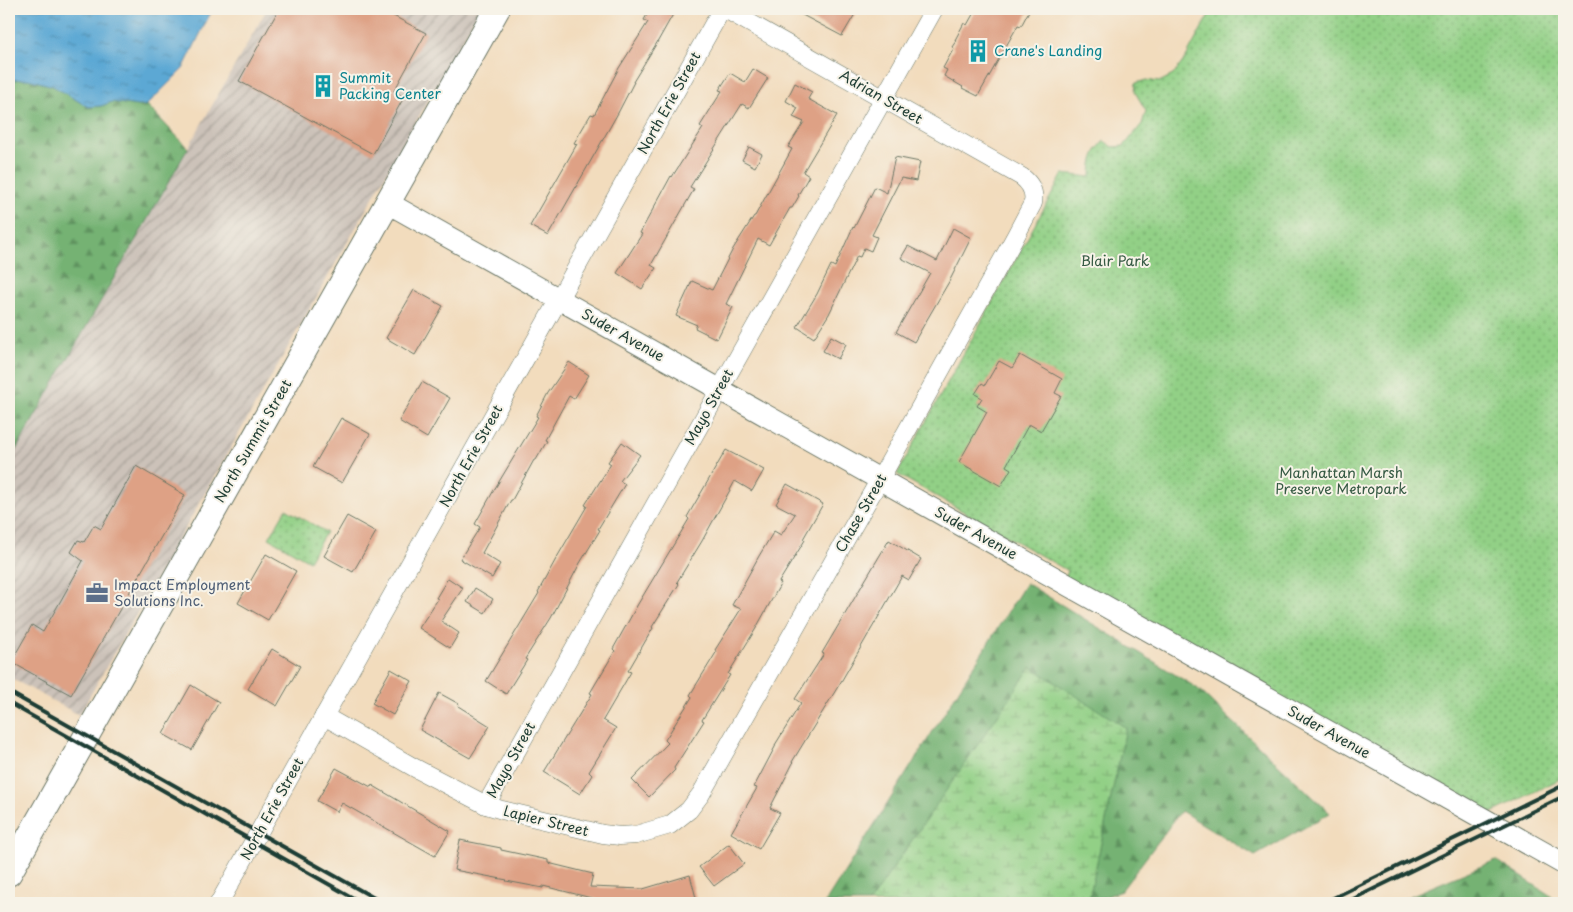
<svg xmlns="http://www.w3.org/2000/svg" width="1573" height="912" font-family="'Playpen Sans',sans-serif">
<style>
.industrial{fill:url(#industrial-furrows)}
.forest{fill:url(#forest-firs);stroke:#4a7854}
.wetland{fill:url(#wetland-marsh);stroke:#58865d}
.park{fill:url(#park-dots);stroke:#58865d}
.water{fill:url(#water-ripples);stroke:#3d7284}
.building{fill:#dea185}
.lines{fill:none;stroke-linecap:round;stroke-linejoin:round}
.minor-casing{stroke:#697564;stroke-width:19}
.tertiary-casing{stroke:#697564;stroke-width:23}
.secondary-casing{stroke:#697564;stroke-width:27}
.minor{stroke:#fff;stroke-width:18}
.tertiary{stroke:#fff;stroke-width:21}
.secondary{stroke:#fff;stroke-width:25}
.rail{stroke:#1f3d34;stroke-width:4}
.labels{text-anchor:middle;stroke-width:4;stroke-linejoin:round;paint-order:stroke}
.culture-label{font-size:14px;fill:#0d838f;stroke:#f7f3e8;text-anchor:start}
.street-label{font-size:14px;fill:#1f3d34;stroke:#f7f3e8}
.park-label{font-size:14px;fill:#365a44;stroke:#f7f3e8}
.service-label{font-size:14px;fill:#4e5e75;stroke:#f7f3e8;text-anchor:start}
</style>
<defs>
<pattern id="industrial-furrows" width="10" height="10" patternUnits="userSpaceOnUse" patternTransform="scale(1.25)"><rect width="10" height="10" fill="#ccc2b9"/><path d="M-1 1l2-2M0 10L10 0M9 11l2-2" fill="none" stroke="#a59f97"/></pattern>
<pattern id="forest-firs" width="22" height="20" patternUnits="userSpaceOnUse" patternTransform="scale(1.25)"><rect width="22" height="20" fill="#75b273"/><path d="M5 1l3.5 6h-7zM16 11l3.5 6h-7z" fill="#5f925f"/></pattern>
<pattern id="wetland-marsh" width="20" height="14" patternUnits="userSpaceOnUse" patternTransform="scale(1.25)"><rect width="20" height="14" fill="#92d086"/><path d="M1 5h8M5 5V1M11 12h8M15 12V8" fill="none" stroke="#77aa6e"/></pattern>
<pattern id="park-dots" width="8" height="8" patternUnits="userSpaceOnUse" patternTransform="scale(1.25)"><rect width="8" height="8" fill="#92d086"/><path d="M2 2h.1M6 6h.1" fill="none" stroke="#77aa6e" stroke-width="1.8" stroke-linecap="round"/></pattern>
<pattern id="water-ripples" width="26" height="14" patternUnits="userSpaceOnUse" patternTransform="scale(1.25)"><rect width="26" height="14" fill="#5ba8d4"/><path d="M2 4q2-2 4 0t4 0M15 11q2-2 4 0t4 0" fill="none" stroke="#4b8aad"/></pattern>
</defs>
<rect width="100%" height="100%" fill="#f7f3e8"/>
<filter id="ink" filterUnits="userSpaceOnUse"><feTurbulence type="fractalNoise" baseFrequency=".02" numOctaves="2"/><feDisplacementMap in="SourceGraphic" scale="10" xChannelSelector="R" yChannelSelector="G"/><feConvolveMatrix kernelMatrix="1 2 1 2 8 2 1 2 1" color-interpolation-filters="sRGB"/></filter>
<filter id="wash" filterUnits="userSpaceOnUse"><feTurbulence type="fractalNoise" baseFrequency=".0096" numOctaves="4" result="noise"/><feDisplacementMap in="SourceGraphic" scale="20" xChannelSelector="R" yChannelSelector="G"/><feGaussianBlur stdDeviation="1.12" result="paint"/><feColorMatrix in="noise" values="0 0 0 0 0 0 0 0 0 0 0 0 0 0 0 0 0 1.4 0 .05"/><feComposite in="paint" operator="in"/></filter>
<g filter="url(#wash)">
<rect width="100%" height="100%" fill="#f2dcbd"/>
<!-- industrial -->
<polygon class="industrial" points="267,9 480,9 79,715 9,677 9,462"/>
<!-- forest -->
<g class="forest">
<polygon points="28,79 53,86 88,107 101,106 112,102 138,106 147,105 188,148 9,462 9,80"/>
<polygon points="1026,583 1197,688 1330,813 1255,856 1181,811 1121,891 1088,903 1126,728 1031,668 869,903 825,903"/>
<polygon points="1496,860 1562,903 1393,903"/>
</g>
<!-- wetland -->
<polygon class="wetland" points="1031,667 1126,728 1088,903 869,903"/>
<!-- park -->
<g class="park">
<path d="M1212 9H1564V777L1482 818 1063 582 1068 571 897 474 1063 174 1091 177C1091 162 1094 152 1104 141L1113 147 1124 146 1142 124 1146 111 1135 92 1136 83 1146 80 1159 82 1173 75 1185 59Z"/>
<polygon points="286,509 326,532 309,561 269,538"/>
</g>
<!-- water -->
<polygon class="water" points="9,9 214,9 209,16 183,69 147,105 138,106 112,102 101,106 88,107 53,86 28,79 9,80"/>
<g id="blocks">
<!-- building -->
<g class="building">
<polygon points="279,9 380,9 426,33 394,91 404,97 373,154 239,81"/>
<polygon points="650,9 676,9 658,41 633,82 634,82 618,113 548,236 530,226 577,144 574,143 591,114 594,115 619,68 648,22 644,20"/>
<polygon points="791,9 858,9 842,36"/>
<polygon points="976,9 1030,9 1021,26 1018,25 978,96 962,88 963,87 944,76 947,70 943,68 954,48 952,47 956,41 955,40 964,23 967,25"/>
<polygon points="753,69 768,78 749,108 742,104 690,187 694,189 651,265 656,268 642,289 617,273 642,234 640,233 671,176 672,177 703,128 700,126 722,91 719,90 730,73 745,82"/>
<polygon points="795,83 812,92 808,99 837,115 803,172 809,176 798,195 799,196 792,208 790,208 769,245 758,239 726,304 733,307 717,339 695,328 697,325 676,316 692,281 712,290 733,249 754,216 755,216 792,149 788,147 804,122 793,117 798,108 786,101"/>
<polygon points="749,147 762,154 755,167 742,160"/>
<polygon points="895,157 920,162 916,181 901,178 872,235 877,237 871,251 864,248 860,257 857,256 829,314 814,338 797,327 817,294 831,265 835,267 853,227 854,228 875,187 887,193"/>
<polygon points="953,228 971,238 950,280 914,342 896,332 930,273 901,258 908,246 937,261"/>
<polygon points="414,290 443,306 415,355 386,338"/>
<polygon points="831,336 846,344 838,359 823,351"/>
<polygon points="1020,355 1062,379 1055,393 1061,396 1041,431 1029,424 1006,466 1011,469 1001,486 959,462 987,412 977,406 982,398 975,394 982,383 985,385 999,361 1012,368"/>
<polygon points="569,362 589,375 574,399 569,396 545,440 547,441 536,460 534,460 512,500 511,500 482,553 500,564 492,578 460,559 480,527 475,524 494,490 538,417 536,416 548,393"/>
<polygon points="422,382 450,398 427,438 399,421"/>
<polygon points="341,418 370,434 342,483 313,467"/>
<polygon points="622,442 640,455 620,481 625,484 598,529 600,530 580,563 551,618 525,659 527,660 506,694 486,681 539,593 538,592 556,559 587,506 585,505 611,464 608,462"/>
<polygon points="726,450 764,470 752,491 735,481 702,541 677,582 679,584 652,627 653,628 628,671 631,672 603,720 616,728 589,772 592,775 580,794 544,772 592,694 590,693 615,651 613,649 638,604 689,519 687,517"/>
<polygon points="136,466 185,495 71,695 11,662 32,625 43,632 83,561 71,552 78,540 84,542 94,525 101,529"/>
<polygon points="787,484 823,504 803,539 805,540 779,582 781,583 755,630 728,674 730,675 702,720 704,721 674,768 675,770 649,797 632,780 668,743 665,740 692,697 690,695 717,651 715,650 741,609 732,605 759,556 774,531 781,535 795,514 776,504"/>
<polygon points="347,516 376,532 353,572 324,556"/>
<polygon points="889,540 921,559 909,580 902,576 842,680 792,762 793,763 770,808 780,813 759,849 731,833 757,788 754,787 776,745 775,745 801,703 795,699 824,654 822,653"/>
<polygon points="266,554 296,571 268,620 238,603"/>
<polygon points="448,578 463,588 441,621 459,633 450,648 419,628 438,599 436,598"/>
<polygon points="475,588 493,599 485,613 467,602"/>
<polygon points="272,649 300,666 277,706 248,689"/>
<polygon points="391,669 412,681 393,715 372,703"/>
<polygon points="191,685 219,702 192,750 163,734"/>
<polygon points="439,693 459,704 458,706 490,726 470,758 420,730"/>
<polygon points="336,768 371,787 372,785 450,831 435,856 342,803 337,812 317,801"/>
<polygon points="460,840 501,848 501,850 548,860 548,863 593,874 590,887 643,889 690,875 696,898 678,903 604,903 604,901 543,886 543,888 506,881 507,880 454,870"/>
<polygon points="729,844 744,864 714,886 699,867"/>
</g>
</g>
</g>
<g filter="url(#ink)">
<use href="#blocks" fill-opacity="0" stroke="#697564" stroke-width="1"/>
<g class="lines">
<defs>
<g id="minor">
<path d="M324 716 415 768 486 805 502 810 603 834 620 836 636 835 670 825 689 810 701 794 880 479 1014 239 1033 203C1035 192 1031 184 1022 177L725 9"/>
<polyline points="486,805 934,9"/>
<polyline points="219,903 722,9"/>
</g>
<polyline id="tertiary" points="388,203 1564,864"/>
<polyline id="secondary" points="9,873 497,9"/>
</defs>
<!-- minor casing -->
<use href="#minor" class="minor-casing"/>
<!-- tertiary casing -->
<use href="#tertiary" class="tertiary-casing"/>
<!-- secondary casing -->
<use href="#secondary" class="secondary-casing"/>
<!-- minor -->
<use href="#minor" class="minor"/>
<!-- tertiary -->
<use href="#tertiary" class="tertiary"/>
<!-- secondary -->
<use href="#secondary" class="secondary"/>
<!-- rail -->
<g class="rail">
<polyline points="9,692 383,903"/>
<polyline points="9,703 362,903"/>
<polyline points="1323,903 1564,785"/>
<polyline points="1345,903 1564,796"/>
</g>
</g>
</g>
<!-- icons -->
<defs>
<symbol id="building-bare" viewBox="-9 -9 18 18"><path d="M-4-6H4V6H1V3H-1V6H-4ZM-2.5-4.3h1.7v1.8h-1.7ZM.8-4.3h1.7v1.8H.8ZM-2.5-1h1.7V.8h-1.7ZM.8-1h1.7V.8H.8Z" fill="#0f9aa8" stroke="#f7f3e8" stroke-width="2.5" paint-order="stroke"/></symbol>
<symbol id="office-bare" viewBox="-9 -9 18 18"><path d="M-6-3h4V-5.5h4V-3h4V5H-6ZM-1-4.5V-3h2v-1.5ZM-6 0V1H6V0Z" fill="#5c6f8a" stroke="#f7f3e8" stroke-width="2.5" paint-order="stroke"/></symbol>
</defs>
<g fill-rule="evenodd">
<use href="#building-bare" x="962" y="35" width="32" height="32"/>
<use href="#building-bare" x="307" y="70" width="32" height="32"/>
<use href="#office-bare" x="81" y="577" width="32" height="32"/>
</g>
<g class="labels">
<!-- culture labels -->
<g class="culture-label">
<text x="994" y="56">Crane's Landing</text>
<text x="339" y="83">Summit<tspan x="339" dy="16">Packing Center</tspan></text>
</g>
<!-- street labels -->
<g class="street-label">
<text transform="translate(881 97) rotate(30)" y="5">Adrian Street</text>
<text transform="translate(669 103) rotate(-61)" y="5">North Erie Street</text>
<text transform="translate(623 335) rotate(29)" y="5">Suder Avenue</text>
<text transform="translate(709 407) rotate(-61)" y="5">Mayo Street</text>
<text transform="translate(253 441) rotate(-60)" y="5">North Summit Street</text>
<text transform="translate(471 456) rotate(-61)" y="5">North Erie Street</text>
<text transform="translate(861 513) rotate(-60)" y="5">Chase Street</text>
<text transform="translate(976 533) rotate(29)" y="5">Suder Avenue</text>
<text transform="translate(1329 732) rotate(29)" y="5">Suder Avenue</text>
<text transform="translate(511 760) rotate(-61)" y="5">Mayo Street</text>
<text transform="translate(272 809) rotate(-61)" y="5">North Erie Street</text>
<text transform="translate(546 821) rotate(14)" y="5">Lapier Street</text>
</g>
<!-- park labels -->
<g class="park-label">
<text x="1115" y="266">Blair Park</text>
<text x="1341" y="478">Manhattan Marsh<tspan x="1341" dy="16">Preserve Metropark</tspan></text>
</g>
<!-- service labels -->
<g class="service-label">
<text x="114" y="590">Impact Employment<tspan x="114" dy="16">Solutions Inc.</tspan></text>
</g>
</g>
<!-- margin -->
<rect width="1573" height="912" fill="none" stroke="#f7f3e8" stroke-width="30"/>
</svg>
